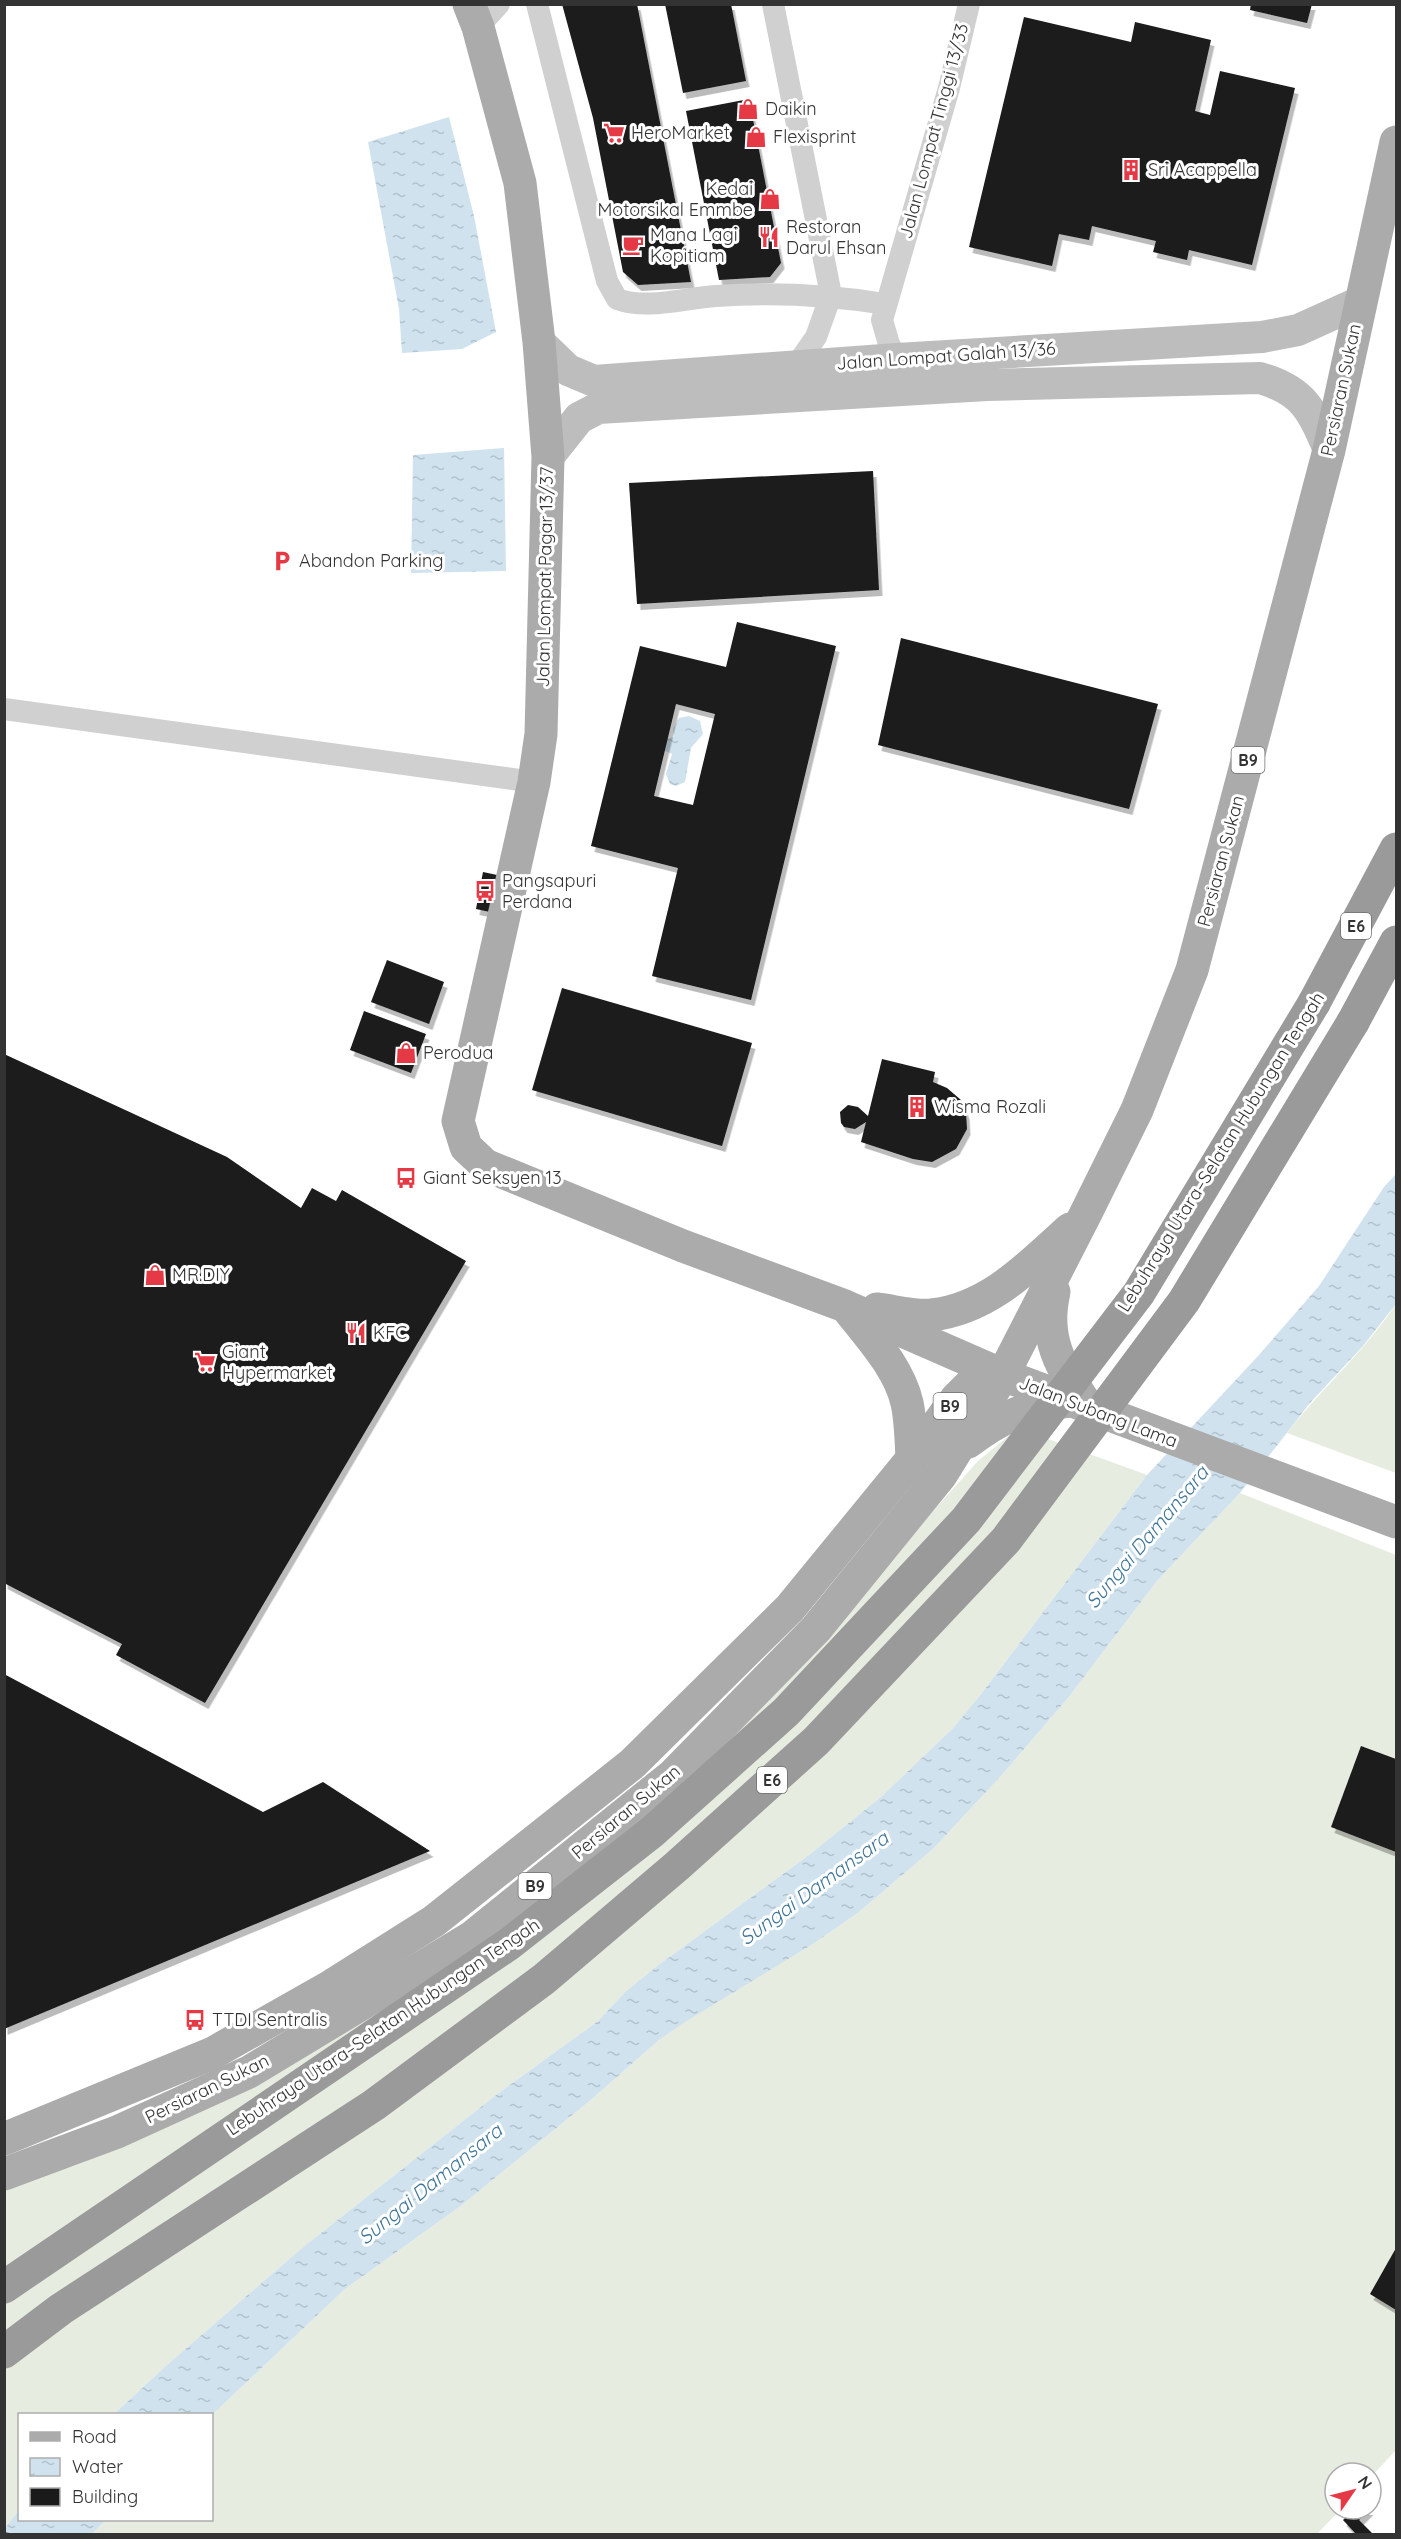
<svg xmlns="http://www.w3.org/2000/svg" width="1401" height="2539" font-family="Quicksand,sans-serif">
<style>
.grass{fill:#e6ecdf}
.water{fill:url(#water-ripples)}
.building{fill:#1a1a1a;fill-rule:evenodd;filter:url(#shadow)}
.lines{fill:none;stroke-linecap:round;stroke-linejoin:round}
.street{stroke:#d0d0d0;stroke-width:22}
.secondary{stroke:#bdbdbd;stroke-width:32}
.primary{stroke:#ababab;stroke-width:33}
.highway{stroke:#9a9a9a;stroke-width:33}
.tram{stroke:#888;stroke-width:1.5}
.highway-bridge{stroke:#9a9a9a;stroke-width:33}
.labels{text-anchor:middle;stroke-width:6;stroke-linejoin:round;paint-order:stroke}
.shield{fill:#fff;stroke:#707070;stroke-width:1.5}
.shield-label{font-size:16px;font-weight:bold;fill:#333}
.poi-label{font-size:18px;fill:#333;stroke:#fff;text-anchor:start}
.street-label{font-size:18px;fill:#333;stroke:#fff}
.water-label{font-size:20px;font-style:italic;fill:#3f7597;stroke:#fff}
</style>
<defs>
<pattern id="water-ripples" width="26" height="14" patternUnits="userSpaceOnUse" patternTransform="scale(1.5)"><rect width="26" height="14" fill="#cfe2ee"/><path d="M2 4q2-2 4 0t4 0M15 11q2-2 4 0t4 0" fill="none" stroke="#b2c2cd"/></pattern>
<filter id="shadow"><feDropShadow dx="3.5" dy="6" stdDeviation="0" flood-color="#0004"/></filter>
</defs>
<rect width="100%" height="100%" fill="#fff"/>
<!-- grass -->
<g class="grass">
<path d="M1396 1304V1473L1287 1433C1321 1389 1365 1351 1396 1304Z"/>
<polygon points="1018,1428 1147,1475 981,1694 953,1728 882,1796 809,1855 657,1966 625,1992 598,2021 496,2095 302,2248 168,2364 114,2414 20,2414 19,2510 5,2528 5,2188 76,2165 226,2097 463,1934 819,1638 978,1461"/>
<polygon points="1240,1493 1396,1555 1396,2450 1371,2477 1371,2473 1335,2473 1335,2509 1341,2509 1317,2534 92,2534 106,2520 212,2520 212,2415 345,2289 462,2205 592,2099 659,2040 684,2022 813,1944 859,1912 934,1848 1001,1776 1068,1698 1157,1581"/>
</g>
<!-- water -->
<g class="water">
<polygon points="449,117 474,216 496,332 462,349 402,353 399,309 368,142"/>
<polygon points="504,448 506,571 411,573 413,455"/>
<polygon points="689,716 700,721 703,734 691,748 685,782 676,786 670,784 666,774 672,754 661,749 663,740 674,737 673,729 679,718"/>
<polygon points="1396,1174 1396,1304 1363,1346 1310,1403 1240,1493 1157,1581 1068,1698 1001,1776 934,1848 859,1912 813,1944 685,2022 659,2040 592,2099 462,2205 345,2289 212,2415 114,2414 168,2364 302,2248 496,2095 598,2021 625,1992 657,1966 809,1855 882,1796 953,1728 981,1694 1147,1475 1259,1355 1319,1286 1384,1187"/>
<polygon points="19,2510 20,2520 106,2520 92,2534 5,2534 5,2528"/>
</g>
<!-- building -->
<g class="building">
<polygon points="562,4 637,4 691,282 638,285 623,272 593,118"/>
<polygon points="665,4 731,4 746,81 683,93"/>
<polygon points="1251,4 1312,4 1307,23 1250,10"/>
<polygon points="1024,17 1131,42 1135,22 1211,40 1195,111 1210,115 1220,71 1295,88 1252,265 1189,250 1187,260 1153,252 1156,241 1092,226 1089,240 1059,234 1052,266 969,247"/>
<polygon points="749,99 781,263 770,277 719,280 686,111"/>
<polygon points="873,471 879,590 637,604 629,483"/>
<path d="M737 622 836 646 751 1000 652 976 678 868 591 846 640 646 726 667ZM676 704 715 714 693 805 654 796Z"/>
<polygon points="901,638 1158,704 1129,809 878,745"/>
<polygon points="483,872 497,875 490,912 476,909"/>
<polygon points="387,960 444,982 429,1024 371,1002"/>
<polygon points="562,988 752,1043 722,1146 532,1090"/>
<polygon points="364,1011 426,1034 411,1073 350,1050"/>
<polygon points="4,1054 227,1157 301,1208 312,1188 336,1201 342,1190 466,1261 205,1703 116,1655 122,1644 4,1583"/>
<polygon points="882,1059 935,1072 933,1082 947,1088 961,1100 966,1113 967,1129 956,1149 932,1162 913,1159 861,1142 866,1122 855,1129 844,1127 841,1123 840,1112 848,1105 858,1107 868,1116"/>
<polygon points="4,1674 263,1812 323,1782 430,1851 4,2029"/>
<polygon points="1361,1746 1396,1759 1396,1852 1331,1827"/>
<polygon points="1396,2248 1396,2310 1370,2294"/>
<polygon points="1354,2509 1370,2509 1359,2520 1373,2534 1356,2534 1343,2520"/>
</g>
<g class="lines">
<!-- street -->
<g class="street">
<path d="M537 4 607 281 617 299C647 310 684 298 716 296 773 292 830 295 885 304"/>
<polyline points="773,4 831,295 816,337 795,367"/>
<polyline points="478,27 499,4"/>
<polyline points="897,359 889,344 882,320 949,88 969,4"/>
<polyline points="4,709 534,782"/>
</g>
<!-- secondary -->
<g class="secondary">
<polyline points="539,342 568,370 594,381 897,359 1262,337 1298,330 1360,302"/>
<path d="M548 457 579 418 598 408 987 385 1260 378C1304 391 1312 410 1329 450"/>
</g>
<!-- primary -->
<g class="primary">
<polyline points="469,4 478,27 520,183 539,342 548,457 541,734 534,782 458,1121 466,1147 485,1165 683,1246 845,1306 1003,1375 1396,1522"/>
<path d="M1054 1292C1043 1339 1061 1367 1086 1404"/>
<path d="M848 1309C870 1337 899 1368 907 1403 911 1421 911 1441 912 1459"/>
<path d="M877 1309C894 1311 915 1317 932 1315 990 1308 1029 1266 1070 1229"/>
<path d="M968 1442C1005 1414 1025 1408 1070 1401"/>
<polyline points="4,2139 213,2053 331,1986 434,1921 632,1764 790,1608 912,1459 956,1399 971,1384 1003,1375"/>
<polyline points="4,2174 117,2132 249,2072 472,1937 673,1775 816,1629 941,1475 1003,1375 1086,1213 1137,1110 1192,970 1329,450 1396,142"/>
</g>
<!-- highway -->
<g class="highway">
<polyline points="1314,1003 1396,849"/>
<polyline points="1353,1022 1396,942"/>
</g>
<!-- tram -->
<polyline class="tram" points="4,2532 10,2534"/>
<!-- highway-bridge -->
<g class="highway-bridge">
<polyline points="4,2287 509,1944 652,1832 786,1712 966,1520 1139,1293 1314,1003"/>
<polyline points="4,2352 61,2309 374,2105 544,1979 677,1866 816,1741 1006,1540 1184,1301 1353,1022"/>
</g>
</g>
<!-- icons -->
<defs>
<symbol id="shop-bare" viewBox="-9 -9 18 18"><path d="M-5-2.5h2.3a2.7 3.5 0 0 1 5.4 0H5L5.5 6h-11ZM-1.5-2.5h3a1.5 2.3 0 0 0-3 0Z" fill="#e63946" stroke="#fff" stroke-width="2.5" paint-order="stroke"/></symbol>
<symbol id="supermarket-bare" viewBox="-9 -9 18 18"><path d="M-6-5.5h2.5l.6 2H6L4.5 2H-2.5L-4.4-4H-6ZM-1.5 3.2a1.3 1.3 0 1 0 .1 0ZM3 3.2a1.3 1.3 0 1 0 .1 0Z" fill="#e63946" stroke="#fff" stroke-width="2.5" paint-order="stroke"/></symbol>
<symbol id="building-bare" viewBox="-9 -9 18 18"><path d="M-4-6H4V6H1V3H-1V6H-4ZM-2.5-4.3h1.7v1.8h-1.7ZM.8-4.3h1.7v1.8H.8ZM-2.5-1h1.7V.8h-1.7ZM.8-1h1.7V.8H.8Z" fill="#e63946" stroke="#fff" stroke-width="2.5" paint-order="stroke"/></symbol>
<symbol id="restaurant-bare" viewBox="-9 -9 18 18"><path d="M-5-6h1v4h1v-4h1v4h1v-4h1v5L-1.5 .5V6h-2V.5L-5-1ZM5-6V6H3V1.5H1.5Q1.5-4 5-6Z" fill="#e63946" stroke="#fff" stroke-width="2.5" paint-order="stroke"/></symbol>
<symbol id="cafe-bare" viewBox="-9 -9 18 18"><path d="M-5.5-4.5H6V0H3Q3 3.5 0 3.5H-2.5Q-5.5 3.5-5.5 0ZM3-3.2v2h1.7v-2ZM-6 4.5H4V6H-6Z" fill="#e63946" stroke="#fff" stroke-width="2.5" paint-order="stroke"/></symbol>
<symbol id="parking-bare" viewBox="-9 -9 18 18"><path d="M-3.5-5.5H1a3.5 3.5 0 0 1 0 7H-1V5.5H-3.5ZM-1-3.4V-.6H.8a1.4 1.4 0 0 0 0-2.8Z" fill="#e63946" stroke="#fff" stroke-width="2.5" paint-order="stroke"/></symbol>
<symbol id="bus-bare" viewBox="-9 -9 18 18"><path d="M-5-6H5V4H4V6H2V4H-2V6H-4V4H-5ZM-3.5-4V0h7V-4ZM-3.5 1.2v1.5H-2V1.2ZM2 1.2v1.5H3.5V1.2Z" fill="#e63946" stroke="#fff" stroke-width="2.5" paint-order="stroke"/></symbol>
</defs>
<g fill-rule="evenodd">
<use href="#shop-bare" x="733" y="94" width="30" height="30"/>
<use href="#supermarket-bare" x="599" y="118" width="30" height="30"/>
<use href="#shop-bare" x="741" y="122" width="30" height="30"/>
<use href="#building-bare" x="1116" y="155" width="30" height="30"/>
<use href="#shop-bare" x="755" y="184" width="30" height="30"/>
<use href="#restaurant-bare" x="754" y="222" width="30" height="30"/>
<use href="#cafe-bare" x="618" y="230" width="30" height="30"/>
<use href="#parking-bare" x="267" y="546" width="30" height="30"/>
<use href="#bus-bare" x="470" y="876" width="30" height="30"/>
<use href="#shop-bare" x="391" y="1038" width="30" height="30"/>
<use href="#building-bare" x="902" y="1092" width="30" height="30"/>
<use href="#bus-bare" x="391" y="1163" width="30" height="30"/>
<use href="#shop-bare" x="140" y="1260" width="30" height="30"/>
<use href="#restaurant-bare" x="341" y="1318" width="30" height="30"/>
<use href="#supermarket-bare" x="190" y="1347" width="30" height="30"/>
<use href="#bus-bare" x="180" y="2005" width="30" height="30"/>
</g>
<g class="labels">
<!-- shield labels -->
<g class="shield">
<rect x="1231.5" y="747" width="33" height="26" rx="4.5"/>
<rect x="1341" y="913" width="30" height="26" rx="4.5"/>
<rect x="933.5" y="1393" width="33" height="26" rx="4.5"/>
<rect x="757" y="1767" width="30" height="26" rx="4.5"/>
<rect x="518.5" y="1873" width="33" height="26" rx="4.5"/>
</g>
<g class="shield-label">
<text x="1248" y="766">B9</text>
<text x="1356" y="932">E6</text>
<text x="950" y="1412">B9</text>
<text x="772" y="1786">E6</text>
<text x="535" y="1892">B9</text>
</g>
<!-- poi labels -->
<g class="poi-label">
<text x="765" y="115">Daikin</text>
<text x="631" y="139">HeroMarket</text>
<text x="773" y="143">Flexisprint</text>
<text x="1148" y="176">Sri Acappella</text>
<text x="753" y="195" text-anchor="end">Kedai<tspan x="753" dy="21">Motorsikal Emmbe</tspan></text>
<text x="786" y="233">Restoran<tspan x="786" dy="21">Darul Ehsan</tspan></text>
<text x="650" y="241">Mana Lagi<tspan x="650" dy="21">Kopitiam</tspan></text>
<text x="299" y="567">Abandon Parking</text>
<text x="502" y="887">Pangsapuri<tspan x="502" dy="21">Perdana</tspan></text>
<text x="423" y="1059">Perodua</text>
<text x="934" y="1113">Wisma Rozali</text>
<text x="423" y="1184">Giant Seksyen 13</text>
<text x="172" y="1281">MR.DIY</text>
<text x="373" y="1339">KFC</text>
<text x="222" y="1358">Giant<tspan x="222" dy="21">Hypermarket</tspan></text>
<text x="212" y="2026">TTDI Sentralis</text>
</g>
<!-- street labels -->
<g class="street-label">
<text transform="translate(934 131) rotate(-75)" y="6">Jalan Lompat Tinggi 13/33</text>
<text transform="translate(946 356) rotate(-4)" y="6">Jalan Lompat Galah 13/36</text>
<text transform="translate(1341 390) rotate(-78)" y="6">Persiaran Sukan</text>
<text transform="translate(545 577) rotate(-89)" y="6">Jalan Lompat Pagar 13/37</text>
<text transform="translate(1221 861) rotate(-75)" y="6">Persiaran Sukan</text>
<text transform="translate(1221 1152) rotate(-58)" y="6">Lebuhraya Utara–Selatan Hubungan Tengah</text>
<text transform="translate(1098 1412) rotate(21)" y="6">Jalan Subang Lama</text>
<text transform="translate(626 1812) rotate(-40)" y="6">Persiaran Sukan</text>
<text transform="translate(383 2027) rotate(-34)" y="6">Lebuhraya Utara–Selatan Hubungan Tengah</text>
<text transform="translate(207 2089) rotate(-26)" y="6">Persiaran Sukan</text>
</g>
<!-- water labels -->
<g class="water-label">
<text transform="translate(1147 1537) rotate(-50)" y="7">Sungai Damansara</text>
<text transform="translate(814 1888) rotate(-36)" y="7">Sungai Damansara</text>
<text transform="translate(430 2184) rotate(-39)" y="7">Sungai Damansara</text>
</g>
</g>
<!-- border -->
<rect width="1401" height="2539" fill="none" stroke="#333333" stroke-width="12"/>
<!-- legend -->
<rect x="18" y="2413" width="195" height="108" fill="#ffffff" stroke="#adadad" stroke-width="1.5"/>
<rect x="30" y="2432" width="30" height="9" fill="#ababab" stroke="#adadad" stroke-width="1.5"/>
<text x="72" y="2443" font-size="18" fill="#333333">Road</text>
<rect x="30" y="2458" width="30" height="18" fill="url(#water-ripples)" stroke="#adadad" stroke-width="1.5"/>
<text x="72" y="2473" font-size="18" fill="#333333">Water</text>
<rect x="30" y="2488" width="30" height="18" fill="#1a1a1a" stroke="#adadad" stroke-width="1.5"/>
<text x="72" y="2503" font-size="18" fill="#333333">Building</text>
<!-- north arrow -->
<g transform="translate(1353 2491) rotate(55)"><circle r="28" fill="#ffffff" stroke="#adadad" stroke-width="1.5"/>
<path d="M0-4.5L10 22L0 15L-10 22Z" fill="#e63946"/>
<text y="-9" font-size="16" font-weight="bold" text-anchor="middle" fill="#333333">N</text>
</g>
</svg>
